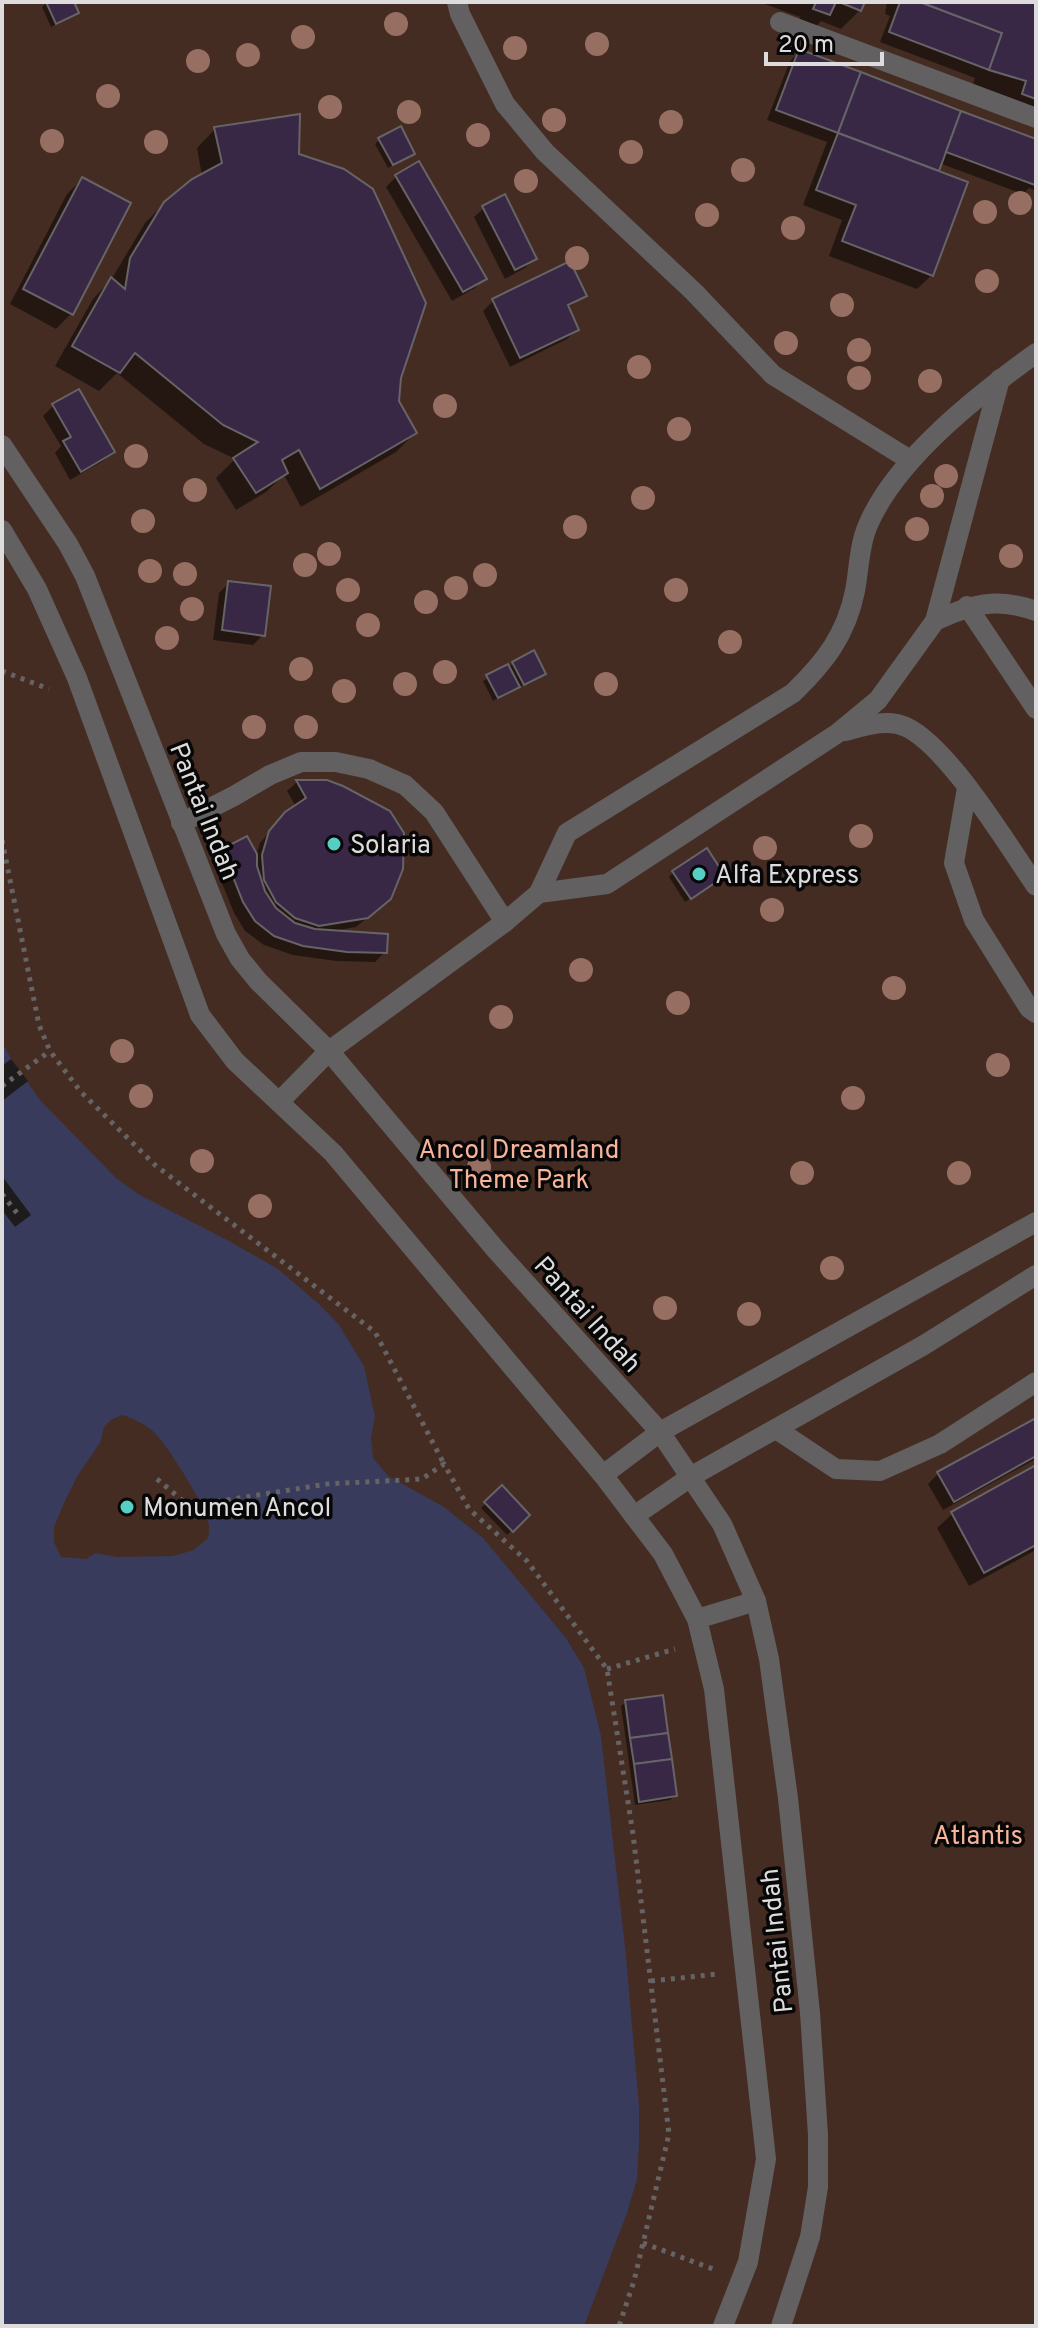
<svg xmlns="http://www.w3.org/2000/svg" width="1038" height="2328" font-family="Overpass,sans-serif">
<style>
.green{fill:#452c22}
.water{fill:#383b5c;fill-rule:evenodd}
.pier{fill:#1e1b1d}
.shadow{fill:#0007}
.building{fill:#382745;stroke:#666467;stroke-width:2}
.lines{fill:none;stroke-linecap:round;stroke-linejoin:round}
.path{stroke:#666365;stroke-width:5;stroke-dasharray:4 6;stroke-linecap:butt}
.minor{stroke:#626061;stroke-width:20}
.tree{fill:#966f62}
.poi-dot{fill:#56cec3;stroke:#080707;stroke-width:3}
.labels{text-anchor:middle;stroke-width:7;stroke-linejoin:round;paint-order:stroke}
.street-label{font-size:26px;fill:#dddbdc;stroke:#080707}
.poi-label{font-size:26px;fill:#dddbdc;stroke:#080707;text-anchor:start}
.park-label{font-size:26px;fill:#f8b49a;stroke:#080707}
</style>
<rect width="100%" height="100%" fill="#1e1b1d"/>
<!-- green -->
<rect class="green" x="2" y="2" width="1034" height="2324"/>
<!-- water -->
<path class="water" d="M2 1042 11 1059 40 1100 116 1178 138 1194 227 1240 278 1269 320 1305 339 1325 364 1366 375 1417 371 1438 373 1458 388 1476 444 1507 483 1538 566 1638 584 1668 601 1736 626 1956 639 2106V2143L637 2179 627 2213 584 2326H2ZM122 1415C134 1418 146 1425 155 1433 169 1448 206 1506 209 1525 209 1527 209 1536 208 1538L194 1550 173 1556 116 1557 96 1553 86 1559 61 1557 54 1542V1527L63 1505 78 1475 100 1443 104 1427 111 1420Z"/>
<!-- pier -->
<g class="pier">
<polygon points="11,1059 28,1081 2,1101 2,1066"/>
<polygon points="2,1176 31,1215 15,1227 2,1210"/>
</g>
<!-- shadow -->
<g class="shadow">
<polygon points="47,2 72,2 77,13 51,27 42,7"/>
<polygon points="759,2 862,2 860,10 841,29 821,21 810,33 796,28 800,17"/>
<polygon points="887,2 1036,2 1036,124 971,89 975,78 880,42 890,16 885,14"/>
<polygon points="800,51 1036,141 1036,191 1029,188 1023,194 939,163 936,172 932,275 917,289 829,256 842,220 803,205 827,142 767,120 790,61"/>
<polygon points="215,129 297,156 399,377 397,401 415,433 396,452 301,507 284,475 266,492 236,510 216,478 235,459 204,444 117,373 99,391 55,366 93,299 111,280 145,223 165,203 202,176 197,148"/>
<polygon points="380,139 412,153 388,168 375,144"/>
<polygon points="418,164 485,278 475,288 452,301 386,187 396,177"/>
<polygon points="82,179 71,314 56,329 10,304 67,194"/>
<polygon points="484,208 535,258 525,268 505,279 474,217"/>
<polygon points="584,295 567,309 577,329 567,339 510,367 483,311 493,301"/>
<polygon points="53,406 112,451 103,461 70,480 55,453 61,446 43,416"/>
<polygon points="229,583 263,635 253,645 213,640 219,593"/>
<polygon points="513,664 543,674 493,701 483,681"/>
<polygon points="297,782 327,782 378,909 356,927 333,931 385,952 375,962 336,961 293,955 264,945 245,931 234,913 213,861 223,851 256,856 260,843 276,824 296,807 287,791"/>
<polygon points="673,872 718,881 685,902 669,877"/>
<polygon points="1036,1421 1036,1459 943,1510 928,1484 938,1474"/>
<polygon points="1036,1468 1036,1550 969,1586 937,1528 952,1514"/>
<polygon points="502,1488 528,1515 507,1535 481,1508"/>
<polygon points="626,1702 675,1795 670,1800 635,1805 621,1706"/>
</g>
<!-- building -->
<g class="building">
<polygon points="46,2 74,2 79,13 56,24"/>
<polygon points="816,2 836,2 830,15 813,9"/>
<polygon points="839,2 865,2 861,11"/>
<polygon points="900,2 920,2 1002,33 989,70 889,32"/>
<polygon points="920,2 1036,2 1036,99 1022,94 1026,81 989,70 1002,33"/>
<polygon points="799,49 861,72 838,133 776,110"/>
<polygon points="861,72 961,111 939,171 838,133"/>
<polygon points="961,111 1036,139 1035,185 946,152"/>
<polygon points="300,114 299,154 344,169 373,189 426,303 401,378 399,401 417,433 320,489 299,450 282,460 288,473 256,493 233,458 258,442 223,425 135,353 120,373 72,346 111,277 125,289 130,258 164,202 192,179 222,163 214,127"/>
<polygon points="401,126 415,154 393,165 378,138"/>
<polygon points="838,133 968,182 933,276 842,241 856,205 816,190"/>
<polygon points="419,161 487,279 463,292 395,175"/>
<polygon points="82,177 131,203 73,315 23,289"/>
<polygon points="505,194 537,259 515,270 482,206"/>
<polygon points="570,261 587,296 568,305 579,330 520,358 492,299"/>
<polygon points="79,389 115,452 81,472 63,441 71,437 52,404"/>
<polygon points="228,581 271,586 265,636 222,630"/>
<polygon points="534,650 546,674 524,685 512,662"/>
<polygon points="508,664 520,687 498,698 486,675"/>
<polygon points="296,780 327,780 343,786 390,811 404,833 403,869 391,899 368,918 319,926 295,918 276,902 264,880 262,855 269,831 285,812 306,798"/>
<polygon points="247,836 257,854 257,866 265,891 276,908 295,923 315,929 388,934 387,953 347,952 303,946 274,936 255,921 243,902 222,849"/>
<polygon points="707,848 725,876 691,899 672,871"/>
<polygon points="1036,1418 1036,1456 954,1502 937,1472"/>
<polygon points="1036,1465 1036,1545 984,1573 951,1512"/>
<polygon points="502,1485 530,1515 513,1532 484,1502"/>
<polygon points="663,1695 668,1733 630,1738 625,1700"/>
<polygon points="668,1733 672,1759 634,1764 630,1738"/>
<polygon points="672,1759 677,1796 639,1802 634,1764"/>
</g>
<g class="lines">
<!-- path -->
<g class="path">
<polyline points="2,671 49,689"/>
<polyline points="2,840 39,1025 50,1051 81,1092 155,1165 375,1332 444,1464"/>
<polyline points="2,1086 50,1051"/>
<polyline points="2,1194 17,1213"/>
<polyline points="157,1479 189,1506 327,1484 422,1479 444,1464 469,1509 527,1561 607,1669 633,1834 669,2134 634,2281 619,2326"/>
<polyline points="607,1669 675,1649"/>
<polyline points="651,1981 718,1974"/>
<polyline points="643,2243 713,2269"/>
</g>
<!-- minor -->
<g class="minor">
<polyline points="457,2 460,14 505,104 545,152 694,292 773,375 910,460"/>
<polyline points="780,22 1036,118"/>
<polyline points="2,445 68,544 85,576 226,934 240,959 258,981 329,1051 496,1250 660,1432 722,1524 756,1601 769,1659 788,1798 810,2013 818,2135 818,2187 810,2237 781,2326"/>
<polyline points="2,530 37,589 77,678 200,1015 235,1061 333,1153 603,1475 663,1554 697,1619 714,1689 766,2159 748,2262 723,2326"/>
<polyline points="967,606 1036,709"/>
<path d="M935 621C971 604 997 597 1036 611"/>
<path d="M845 731C864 726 888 718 906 727 949 747 1008 846 1036 886"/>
<polyline points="967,788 954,863 974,920 1029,1008 1036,1013"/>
<polyline points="181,823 234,796 270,775 301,762 336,762 369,769 405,785 434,812 505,922"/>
<polyline points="539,893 607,884 838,733 878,700 935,621 1000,379"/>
<path d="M279 1102 329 1051 505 922 539 893 567 833 793 693C825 662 846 635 855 591 859 570 859 545 868 525 896 459 978 395 1036 353"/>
<polyline points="776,1429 836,1469 880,1471 940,1444 1036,1382"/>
<polyline points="603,1475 660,1432 1036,1222"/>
<polyline points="634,1516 692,1476 924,1345 1036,1275"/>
<polyline points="697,1619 756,1601"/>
</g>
</g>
<!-- trees -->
<g class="tree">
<circle cx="396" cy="24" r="12"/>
<circle cx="303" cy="37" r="12"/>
<circle cx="597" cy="44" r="12"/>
<circle cx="515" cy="48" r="12"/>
<circle cx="248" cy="55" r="12"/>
<circle cx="198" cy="61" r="12"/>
<circle cx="108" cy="96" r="12"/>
<circle cx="330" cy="107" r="12"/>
<circle cx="409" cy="112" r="12"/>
<circle cx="554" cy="120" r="12"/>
<circle cx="671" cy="122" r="12"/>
<circle cx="478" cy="135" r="12"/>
<circle cx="52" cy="141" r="12"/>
<circle cx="156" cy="142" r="12"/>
<circle cx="631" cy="152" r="12"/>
<circle cx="743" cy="170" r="12"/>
<circle cx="526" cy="181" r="12"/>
<circle cx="1020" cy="203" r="12"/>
<circle cx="985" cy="212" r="12"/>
<circle cx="707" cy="215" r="12"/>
<circle cx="793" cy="228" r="12"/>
<circle cx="577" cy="258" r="12"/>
<circle cx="987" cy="281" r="12"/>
<circle cx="842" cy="305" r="12"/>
<circle cx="786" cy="343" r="12"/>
<circle cx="859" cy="350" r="12"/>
<circle cx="639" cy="367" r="12"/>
<circle cx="859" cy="378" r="12"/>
<circle cx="930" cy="381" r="12"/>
<circle cx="445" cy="406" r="12"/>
<circle cx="679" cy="429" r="12"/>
<circle cx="136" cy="456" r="12"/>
<circle cx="946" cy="476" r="12"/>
<circle cx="195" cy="490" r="12"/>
<circle cx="932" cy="496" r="12"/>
<circle cx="643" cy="498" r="12"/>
<circle cx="143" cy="521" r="12"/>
<circle cx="575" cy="527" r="12"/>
<circle cx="917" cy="529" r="12"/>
<circle cx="329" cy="554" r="12"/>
<circle cx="1011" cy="556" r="12"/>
<circle cx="305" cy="565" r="12"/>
<circle cx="150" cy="571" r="12"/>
<circle cx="185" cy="574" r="12"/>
<circle cx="485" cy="575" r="12"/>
<circle cx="456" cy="588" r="12"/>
<circle cx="348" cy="590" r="12"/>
<circle cx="676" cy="590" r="12"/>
<circle cx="426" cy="602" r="12"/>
<circle cx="192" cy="609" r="12"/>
<circle cx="368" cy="625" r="12"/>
<circle cx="167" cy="638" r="12"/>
<circle cx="730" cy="642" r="12"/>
<circle cx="301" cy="669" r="12"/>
<circle cx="445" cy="672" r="12"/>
<circle cx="405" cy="684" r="12"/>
<circle cx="606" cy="684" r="12"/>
<circle cx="344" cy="691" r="12"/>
<circle cx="254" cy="727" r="12"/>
<circle cx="306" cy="727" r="12"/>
<circle cx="861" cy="836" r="12"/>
<circle cx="765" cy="848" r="12"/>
<circle cx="772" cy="910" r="12"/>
<circle cx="581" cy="970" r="12"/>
<circle cx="894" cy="988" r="12"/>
<circle cx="678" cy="1003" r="12"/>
<circle cx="501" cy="1017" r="12"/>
<circle cx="122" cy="1051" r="12"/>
<circle cx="998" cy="1065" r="12"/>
<circle cx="141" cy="1096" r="12"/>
<circle cx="853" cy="1098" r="12"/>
<circle cx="202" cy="1161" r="12"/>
<circle cx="479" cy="1167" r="12"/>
<circle cx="802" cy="1173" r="12"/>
<circle cx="959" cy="1173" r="12"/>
<circle cx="260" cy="1206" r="12"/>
<circle cx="832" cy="1268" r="12"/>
<circle cx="665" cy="1308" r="12"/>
<circle cx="749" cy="1314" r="12"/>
</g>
<!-- markers -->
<g class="poi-dot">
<circle cx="334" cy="844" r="8"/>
<circle cx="699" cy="874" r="8"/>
<circle cx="127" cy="1507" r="8"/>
</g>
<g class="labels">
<!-- street labels -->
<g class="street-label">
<text transform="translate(205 811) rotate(68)" y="9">Pantai Indah</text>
<text transform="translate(588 1314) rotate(48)" y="9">Pantai Indah</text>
<text transform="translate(776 1941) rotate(-96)" y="9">Pantai Indah</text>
</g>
<!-- poi labels -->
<g class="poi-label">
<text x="350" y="853">Solaria</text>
<text x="715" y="883">Alfa Express</text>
<text x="143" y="1516">Monumen Ancol</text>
</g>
<!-- park labels -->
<g class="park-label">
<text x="519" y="1158">Ancol Dreamland<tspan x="519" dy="30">Theme Park</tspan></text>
<text x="978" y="1844">Atlantis</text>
</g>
</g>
<!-- border -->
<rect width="1038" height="2328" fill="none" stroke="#dddbdc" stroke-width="8"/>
<!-- scale -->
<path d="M766 52v12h116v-12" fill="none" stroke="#dddbdc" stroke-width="4"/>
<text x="778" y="52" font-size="24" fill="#dddbdc" stroke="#080707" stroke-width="6" paint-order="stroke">20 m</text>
</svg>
